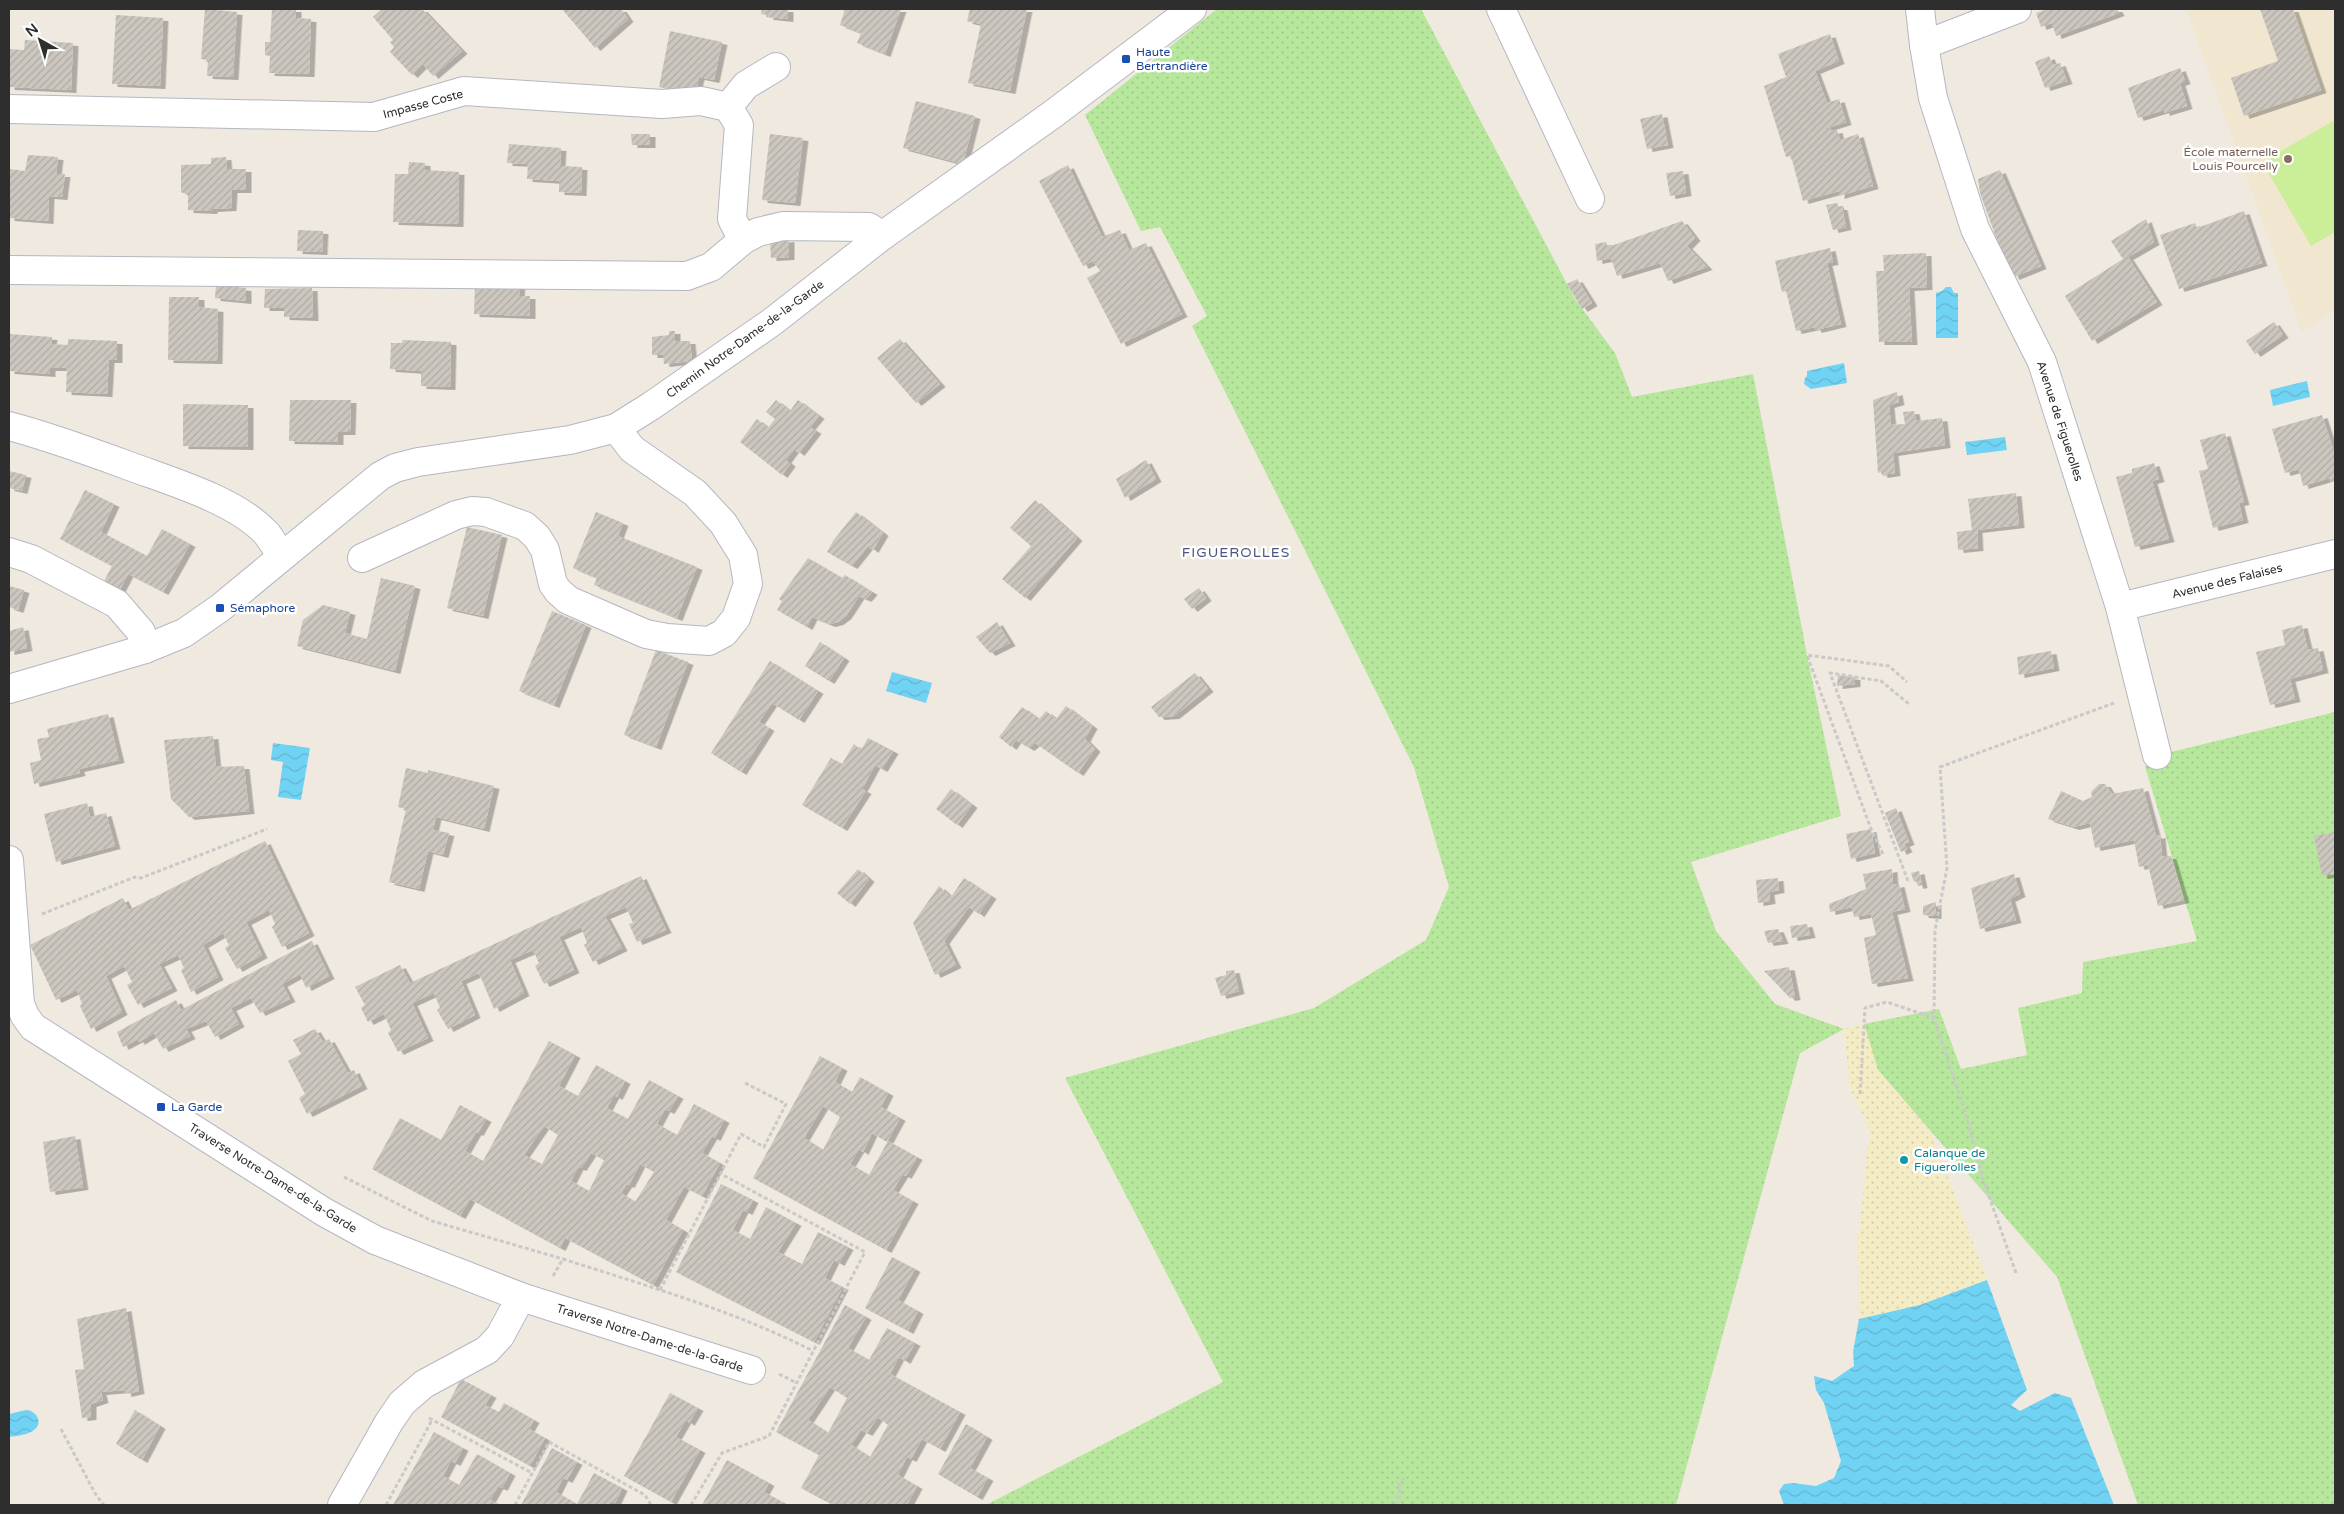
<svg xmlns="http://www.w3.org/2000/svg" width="2344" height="1514" font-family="'Varela Round',sans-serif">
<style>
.education{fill:#f1e6d0}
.grass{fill:url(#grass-dots)}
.sand{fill:url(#sand-dots)}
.pitch{fill:#cbee98}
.water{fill:url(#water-waves)}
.building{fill:url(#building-hatch);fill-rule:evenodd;filter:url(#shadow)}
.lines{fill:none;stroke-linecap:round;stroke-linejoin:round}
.minor-casing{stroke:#b4b7c1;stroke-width:30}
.path{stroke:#c9c9c9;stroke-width:3;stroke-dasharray:4 2.5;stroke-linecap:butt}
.minor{stroke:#fff;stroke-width:28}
.transit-dot{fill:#1a4fb4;stroke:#fff;stroke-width:2}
.education-dot{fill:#8d6e63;stroke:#fff;stroke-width:2}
.culture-dot{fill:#0f9aa8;stroke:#fff;stroke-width:2}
.labels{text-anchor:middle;stroke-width:5;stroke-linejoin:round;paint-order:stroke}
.transit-label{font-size:12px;fill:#164399;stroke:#fff;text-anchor:start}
.street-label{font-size:12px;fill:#2e2e2e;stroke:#fff}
.education-label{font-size:12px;fill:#785e54;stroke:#fff;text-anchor:end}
.culture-label{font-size:12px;fill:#0d838f;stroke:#fff;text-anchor:start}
.neighbourhood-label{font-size:14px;letter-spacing:1px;fill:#4b5681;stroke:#fff}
</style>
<defs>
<pattern id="grass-dots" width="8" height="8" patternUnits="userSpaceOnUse" patternTransform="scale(1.25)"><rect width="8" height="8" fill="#b7e79c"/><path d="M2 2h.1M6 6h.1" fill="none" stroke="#9ec687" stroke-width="1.8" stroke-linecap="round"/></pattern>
<pattern id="sand-dots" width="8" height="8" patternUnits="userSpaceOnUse" patternTransform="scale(1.25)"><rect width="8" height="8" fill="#f4ecc4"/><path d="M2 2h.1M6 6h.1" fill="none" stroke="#d2cba9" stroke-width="1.8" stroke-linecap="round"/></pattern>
<pattern id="water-waves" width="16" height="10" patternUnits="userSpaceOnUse" patternTransform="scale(1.25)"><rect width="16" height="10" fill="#71d3f3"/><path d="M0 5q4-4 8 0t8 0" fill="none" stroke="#62b5d1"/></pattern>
<pattern id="building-hatch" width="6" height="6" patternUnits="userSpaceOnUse" patternTransform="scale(1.25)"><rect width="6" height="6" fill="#cbc7bf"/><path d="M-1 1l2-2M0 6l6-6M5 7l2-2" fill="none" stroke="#afaba4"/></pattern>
<filter id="shadow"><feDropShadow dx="5.5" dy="3" stdDeviation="0" flood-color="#0004"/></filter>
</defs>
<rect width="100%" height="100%" fill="#efe9e0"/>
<!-- education -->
<polygon class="education" points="2186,9 2335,9 2335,310 2302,332"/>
<!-- grass -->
<g class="grass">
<polygon points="1217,9 1421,9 1575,299 1615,353 1632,397 1753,374 1807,655 1841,816 1691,862 1716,931 1775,1004 1844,1029 1800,1053 1676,1505 986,1505 1223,1382 1065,1078 1314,1008 1426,940 1449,887 1414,767 1192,326 1207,316 1160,227 1141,231 1085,115"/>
<polygon points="2335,712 2335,1505 2138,1505 2057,1277 1878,1070 1864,1024 1939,1009 1961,1069 2027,1055 2018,1008 2082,993 2083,962 2197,941 2145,766 2169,760 2171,752"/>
</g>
<!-- sand -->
<polygon class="sand" points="1864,1024 1878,1070 1931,1132 1987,1280 1920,1305 1859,1319 1858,1239 1870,1130 1850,1089 1844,1029"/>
<!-- pitch -->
<polygon class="pitch" points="2335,120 2335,232 2311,246 2262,162"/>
<!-- water -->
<g class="water">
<polygon points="1946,287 1951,287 1954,293 1958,293 1958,338 1936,338 1936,293 1942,291"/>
<polygon points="1844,363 1847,383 1811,389 1804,384 1805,378 1807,376 1807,371"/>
<polygon points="2307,381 2310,397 2273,406 2270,390"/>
<polygon points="2005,437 2007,450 1967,455 1965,442"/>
<polygon points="892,672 932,683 926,703 886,691"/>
<polygon points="273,743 310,748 301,800 278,797 283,762 271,760"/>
<polygon points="1987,1280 2027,1390 2011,1405 2020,1411 2055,1393 2071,1398 2114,1505 1784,1505 1779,1491 1784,1484 1793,1483 1816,1486 1834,1478 1841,1461 1824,1403 1816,1390 1814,1376 1832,1381 1854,1366 1853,1352 1859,1319 1920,1305"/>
<path d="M26 1410C36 1410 44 1423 34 1430 28 1435 16 1436 9 1437V1414Z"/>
</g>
<!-- building -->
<g class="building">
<polygon points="205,9 237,12 233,77 207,76 208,60 201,59"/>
<polygon points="272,9 296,9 296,18 311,19 309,74 269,73 270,56 265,55 265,42 270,42"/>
<polygon points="382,9 422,9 462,51 433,76 423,64 412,75 390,52 394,47 390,42 393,40 373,17"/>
<polygon points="562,9 621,9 628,19 595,48"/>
<polygon points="762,9 788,9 788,19 768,17 768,15 761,14"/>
<polygon points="845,9 901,9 885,54 857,43 861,33 840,25"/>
<polygon points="970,9 1027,9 1010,91 968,83 981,24 967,21"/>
<polygon points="2048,9 2117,9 2119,13 2056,36 2052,23 2041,27 2036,13"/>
<polygon points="2260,9 2293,9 2321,90 2244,116 2231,78 2278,61"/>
<polygon points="116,15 163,18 160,86 112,84"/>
<polygon points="670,31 722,42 714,80 699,77 695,94 659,87"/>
<polygon points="1830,34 1839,61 1815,71 1827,103 1839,99 1846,122 1830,127 1831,131 1837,130 1840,140 1858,134 1873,186 1839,196 1839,191 1803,201 1791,156 1786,157 1764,86 1786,77 1778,54"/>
<polygon points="25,40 73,43 71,90 9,87 9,49 24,50"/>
<polygon points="2049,56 2053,65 2060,63 2067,81 2045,88 2035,62"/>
<polygon points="2180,68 2185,81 2180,83 2187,106 2164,113 2164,110 2138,118 2128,88"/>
<polygon points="916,101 975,116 963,164 903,148"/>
<polygon points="1662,114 1668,145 1647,149 1640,119"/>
<polygon points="631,134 650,134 650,145 632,145"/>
<polygon points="770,134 803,138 795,203 762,200"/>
<polygon points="509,144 561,148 560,166 582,167 581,193 559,192 559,181 527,179 528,164 507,163"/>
<polygon points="28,155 58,157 56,174 65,174 62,197 49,196 48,221 9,218 9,169 25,171"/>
<polygon points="226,157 227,169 246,169 246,190 232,190 231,208 212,209 212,211 188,210 188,195 181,192 181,165 211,164 211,158"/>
<polygon points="409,162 425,163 425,170 459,172 458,224 393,222 395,174 408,174"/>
<polygon points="1068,165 1102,237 1120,230 1129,250 1146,243 1182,314 1121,344 1087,278 1100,271 1093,261 1083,266 1039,181"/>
<polygon points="2000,170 2041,266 2014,277 1997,240 1980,193 1978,179"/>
<polygon points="1683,171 1686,193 1670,196 1666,173"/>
<polygon points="1837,203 1839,207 1842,207 1846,227 1833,230 1826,205"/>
<polygon points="2244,211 2262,263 2179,289 2160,235 2195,223 2197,228"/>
<polygon points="2146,219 2154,242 2128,257 2157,302 2092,341 2065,296 2123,259 2111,241"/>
<polygon points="1682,221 1695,238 1687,246 1707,267 1668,281 1660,263 1617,276 1611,258 1597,261 1595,244 1606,242 1608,247"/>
<polygon points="298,230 323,231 322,252 297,251"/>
<polygon points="789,239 789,257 771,258 770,241"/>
<polygon points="1830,248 1833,262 1827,263 1841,324 1816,330 1815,327 1796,331 1786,291 1782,292 1775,261"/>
<polygon points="1926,253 1927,287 1909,288 1912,342 1879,342 1876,271 1884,271 1883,255"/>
<polygon points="1577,279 1592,303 1582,309 1567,284"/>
<polygon points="475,284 520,284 519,296 530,296 530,316 474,314"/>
<polygon points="216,285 246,288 246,301 215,298"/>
<polygon points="312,288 313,318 284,317 284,308 264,308 265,289"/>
<polygon points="169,297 199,297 199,307 218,309 217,361 168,360"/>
<polygon points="2274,322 2283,335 2255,354 2246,341"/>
<polygon points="669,331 675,331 675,341 690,341 692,361 664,364 663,355 652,355 652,337 669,335"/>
<polygon points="9,334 52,337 51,344 68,345 68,339 117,341 117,360 109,360 107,394 66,392 67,368 50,368 50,374 9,371"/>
<polygon points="900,339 940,384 916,403 877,358"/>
<polygon points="403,340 451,342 450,387 421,386 421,371 390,369 391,343 402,343"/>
<polygon points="1897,392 1899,402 1889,405 1891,425 1905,424 1903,412 1914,411 1916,421 1942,418 1945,445 1893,453 1895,473 1882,475 1881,472 1878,473 1873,400"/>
<polygon points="290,400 351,400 350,432 338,432 338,442 289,441"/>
<polygon points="776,400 790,411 798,400 819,416 810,427 816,431 799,453 794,449 786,460 790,464 782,475 740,442 757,419 768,428 775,419 766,412"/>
<polygon points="183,404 248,405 248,447 183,446"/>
<polygon points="2322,415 2335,455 2335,481 2331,482 2330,478 2303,486 2299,469 2285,473 2272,429"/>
<polygon points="2225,433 2244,502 2239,503 2243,520 2213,528 2199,471 2208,469 2200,440"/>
<polygon points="1146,460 1156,479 1125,498 1116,479"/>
<polygon points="2154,463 2159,479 2152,481 2169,539 2135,547 2116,477 2132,473 2132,469"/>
<polygon points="9,471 26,475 22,491 9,488"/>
<polygon points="85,490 114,504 101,532 147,556 162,529 190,544 163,592 128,574 118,593 102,585 112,566 60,539"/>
<polygon points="2016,493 2019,525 1977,530 1978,548 1958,550 1957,532 1972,530 1968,499"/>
<polygon points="1035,500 1077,538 1025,598 1002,579 1031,546 1010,528"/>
<polygon points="596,512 623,523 618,536 697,567 677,618 594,585 597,578 573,568"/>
<polygon points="856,512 883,533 873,550 868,546 852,566 827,552 833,541"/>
<polygon points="467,527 502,535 483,616 447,608"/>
<polygon points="808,558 842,578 845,575 872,592 866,599 859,596 846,616 838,622 830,624 812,617 807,627 777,610 782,601 779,599"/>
<polygon points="381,578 415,586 395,671 297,646 303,620 323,605 350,612 345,633 367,639"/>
<polygon points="9,586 24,590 18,610 9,607"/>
<polygon points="1199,588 1206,598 1192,609 1184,599"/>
<polygon points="552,611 586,625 554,705 519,691"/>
<polygon points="997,622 1010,643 990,653 976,637"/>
<polygon points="2302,625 2308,650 2318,648 2323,670 2290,679 2295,699 2270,705 2256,652 2285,645 2282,630"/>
<polygon points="23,627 27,648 9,652 9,631"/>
<polygon points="820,642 844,658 829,681 805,666"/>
<polygon points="656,650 688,662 656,747 624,735"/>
<polygon points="2051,651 2054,668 2019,675 2017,657"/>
<polygon points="770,661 818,691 799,720 772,703 759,722 769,728 741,772 711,753"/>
<polygon points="1195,673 1208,689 1174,716 1159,717 1151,707"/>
<polygon points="1838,675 1855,677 1855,684 1837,686"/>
<polygon points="1066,706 1092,726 1085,739 1095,749 1078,773 1035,743 1029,748 1016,740 1011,747 999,737 1022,707 1039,719 1046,711 1056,719"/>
<polygon points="108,714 119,760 79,769 80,773 34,784 30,763 41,760 37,739 49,737 47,729"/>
<polygon points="213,736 216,767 244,766 249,811 189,817 171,799 164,740"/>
<polygon points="868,738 893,751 882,769 875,765 862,789 866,791 842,828 802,805 831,758 842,764 854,744 861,750"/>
<polygon points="406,768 428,773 428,770 494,786 484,829 436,817 433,830 449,833 443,855 428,851 419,889 389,882 406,809 398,807"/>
<polygon points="2099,784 2105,784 2112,794 2143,788 2156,836 2160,835 2162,856 2171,856 2184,900 2158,906 2148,865 2139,867 2134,840 2095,848 2090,823 2074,827 2048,819 2061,791 2083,801 2092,797 2091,792"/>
<polygon points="951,789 972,805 957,825 936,809"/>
<polygon points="87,803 90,817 106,813 115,846 56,862 44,814"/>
<polygon points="1896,808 1909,842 1904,844 1907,849 1901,852 1885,813"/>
<polygon points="1871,829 1875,853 1851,859 1846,834"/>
<polygon points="2335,832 2335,874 2322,876 2314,836"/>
<polygon points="265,841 309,933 282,947 272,927 275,924 269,910 246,922 262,955 237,969 225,948 229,945 223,933 203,945 218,977 191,992 181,970 184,968 178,955 159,964 172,988 138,1005 127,985 132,982 124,966 106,976 122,1012 91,1029 80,1006 82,1004 77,990 56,1000 30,945 123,898 129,910"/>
<polygon points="858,869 869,879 850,904 837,893"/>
<polygon points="1892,869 1893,885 1899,884 1905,909 1892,912 1908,978 1872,984 1864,938 1876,935 1871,914 1854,917 1852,907 1830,912 1829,904 1866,889 1863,874"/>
<polygon points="1919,871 1922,885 1918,886 1916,881 1914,882 1911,873"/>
<polygon points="2014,874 2020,894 2010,899 2016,920 1980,929 1971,888"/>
<polygon points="641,876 666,930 637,942 629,924 633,923 626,907 605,916 622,948 593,962 584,945 587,943 581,927 559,937 574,970 544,984 535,966 539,963 533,950 510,960 524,993 494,1009 479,973 461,981 475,1015 448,1029 437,1010 440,1008 434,993 412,1003 428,1038 398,1052 388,1033 391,1030 384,1014 368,1022 361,1008 365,1005 355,987 400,965 410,983"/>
<polygon points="964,878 991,896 979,914 969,907 944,941 956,965 935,975 913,923 939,886 951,897"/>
<polygon points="1778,878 1779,890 1769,892 1770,901 1758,903 1756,880"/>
<polygon points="1936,902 1936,916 1923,915 1923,906"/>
<polygon points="1807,924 1810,935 1792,938 1790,926"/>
<polygon points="1778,929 1783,941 1768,943 1764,931"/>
<polygon points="312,941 329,976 306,988 300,974 282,984 290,999 260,1013 251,998 231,1008 239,1024 215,1037 206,1021 186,1029 190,1036 163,1049 154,1033 139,1042 138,1039 123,1047 117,1032 176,1000 181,1010"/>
<polygon points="1789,967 1795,997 1790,998 1764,971"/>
<polygon points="1234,970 1239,991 1221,996 1215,978 1226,975 1226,971"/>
<polygon points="315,1029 323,1042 329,1039 348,1073 354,1070 362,1086 307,1114 299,1098 305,1094 288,1061 301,1054 293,1040"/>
<path d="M549 1041 575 1055 559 1086 578 1096 596 1065 625 1081 617 1097 614 1095 607 1108 628 1119 649 1080 678 1096 669 1111 665 1109 657 1124 677 1135 694 1104 724 1120 715 1138 712 1136 702 1153 720 1163 702 1196 684 1187 666 1220 683 1230 653 1285 565 1238 560 1248 470 1199 460 1216 372 1169 400 1118 441 1140 460 1105 486 1119 478 1133 476 1132 465 1151 483 1161ZM544 1126 558 1135 542 1164 524 1155ZM591 1153 604 1160 589 1191 571 1181 578 1167 581 1168ZM640 1164 654 1172 635 1202 621 1193 627 1184 629 1185Z"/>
<path d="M820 1056 842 1068 835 1082 852 1092 860 1077 888 1093 881 1107 900 1118 887 1142 872 1133 863 1152 859 1149 850 1164 869 1175 888 1141 917 1157 906 1176 903 1174 893 1190 913 1201 886 1250 753 1178ZM823 1106 840 1117 823 1150 804 1138Z"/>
<polygon points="75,1136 83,1187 50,1192 43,1142"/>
<polygon points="721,1184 753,1200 747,1212 743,1210 733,1230 750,1239 766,1207 796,1223 778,1252 802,1264 818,1232 848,1247 839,1263 834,1260 825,1278 843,1287 814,1342 676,1272"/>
<polygon points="892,1257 915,1269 898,1300 918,1311 908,1331 865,1308"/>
<path d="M845 1305 866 1317 848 1348 869 1360 887 1328 915 1343 905 1361 899 1357 890 1374 960 1412 940 1449 922 1439 911 1459 907 1457 898 1475 917 1486 907 1505H833L801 1488 819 1455 776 1432ZM830 1387 847 1398 828 1433 808 1420ZM878 1417 888 1425 870 1457 851 1445 861 1430 867 1433Z"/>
<polygon points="126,1308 139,1391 126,1394 125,1390 101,1392 103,1400 91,1404 91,1417 82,1418 75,1370 84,1369 77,1319"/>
<polygon points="461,1379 491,1395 485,1405 499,1412 504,1403 534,1420 529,1429 545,1438 530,1466 441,1417"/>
<polygon points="670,1393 698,1408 689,1423 686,1420 676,1437 700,1450 671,1502 624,1476"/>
<polygon points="135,1410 160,1426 142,1460 116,1444"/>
<polygon points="966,1424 987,1437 970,1468 988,1478 977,1497 938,1474"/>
<polygon points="434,1432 463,1448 455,1463 451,1461 443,1476 459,1485 477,1454 510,1473 502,1488 498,1486 490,1500 501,1505 393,1505"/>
<polygon points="552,1448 577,1462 567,1480 563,1478 556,1492 577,1504 594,1473 622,1488 615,1503 611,1501 609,1505 521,1505"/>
<polygon points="727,1460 769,1483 764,1492 788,1505 702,1505"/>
</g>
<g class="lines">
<defs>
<g id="minor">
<polyline points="1501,9 1590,199"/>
<polyline points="1920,9 1924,45 1933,98 1975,229 2042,362 2120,607 2157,755"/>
<polyline points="1924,45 2017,9"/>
<polyline points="728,107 746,85 776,67"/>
<polyline points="9,109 374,117 464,91 662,104 701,101 728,107 739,125 732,219 743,240"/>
<polyline points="9,270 687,276 711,267 743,240 758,232 783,226 869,227 882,236"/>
<path d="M9 426C51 437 91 452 132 467 173 482 237 501 267 534 272 541 277 549 282 556"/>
<polyline points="9,552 31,559 117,604 141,632 145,649"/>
<polyline points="362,558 456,515 472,511 486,512 525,526 537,537 545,550 553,584 558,591 568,600 646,634 667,638 709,641 724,633 736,618 748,584 743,555 723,523 695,493 632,449 616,428"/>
<polyline points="2120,607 2335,554"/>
<polyline points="9,689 145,649 184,633 220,608 380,476 395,468 418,462 570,440 616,428 651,406 772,322 882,236 1053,114 1192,9"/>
<polyline points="9,860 20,1004 25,1016 33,1027 324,1212 375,1240 521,1297 751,1370"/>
<polyline points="342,1505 389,1422 402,1403 424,1384 487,1350 500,1336 521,1297"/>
</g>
</defs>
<!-- minor casing -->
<use href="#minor" class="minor-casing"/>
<!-- path -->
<g class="path">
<polyline points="1883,854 1871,829 1807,655 1889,666 1907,682"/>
<polyline points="1908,881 1830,673 1881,681 1909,704"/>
<polyline points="42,914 135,877 141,878 267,829"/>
<polyline points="1860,1094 1865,1008 1887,1002 1934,1018"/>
<polyline points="344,1177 432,1221 563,1259"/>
<polyline points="2016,1273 1983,1179 1965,1112 1934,1018 1935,930 1947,868 1940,767 2114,703"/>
<path d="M553 1276 563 1259C647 1286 735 1311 813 1351"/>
<polyline points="660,1290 741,1134 764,1147 786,1104 745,1083"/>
<polyline points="779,1374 797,1383"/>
<polyline points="429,1418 532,1473"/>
<polyline points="61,1429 96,1495 104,1505"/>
<polyline points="386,1505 432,1420"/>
<polyline points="515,1505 549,1442 645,1495 651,1505"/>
<polyline points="691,1505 722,1453 769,1436 865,1252 721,1174"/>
<polyline points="1395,1505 1400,1495 1399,1483 1405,1478"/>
</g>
<!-- minor -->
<use href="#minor" class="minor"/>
</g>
<!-- markers -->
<g class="transit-dot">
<rect x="1121" y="54" width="10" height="10" rx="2.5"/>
<rect x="215" y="603" width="10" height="10" rx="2.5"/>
<rect x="156" y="1102" width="10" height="10" rx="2.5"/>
</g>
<circle class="education-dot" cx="2288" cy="159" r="5"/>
<circle class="culture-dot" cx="1904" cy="1160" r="5"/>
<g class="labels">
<!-- transit labels -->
<g class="transit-label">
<text x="1136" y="56">Haute<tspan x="1136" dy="14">Bertrandière</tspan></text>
<text x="230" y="612">Sémaphore</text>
<text x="171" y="1111">La Garde</text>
</g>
<!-- street labels -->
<g class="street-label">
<text transform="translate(423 104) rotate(-15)" y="4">Impasse Coste</text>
<text transform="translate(745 339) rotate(-36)" y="4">Chemin Notre-Dame-de-la-Garde</text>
<text transform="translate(2060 421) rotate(72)" y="4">Avenue de Figuerolles</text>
<text transform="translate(2227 581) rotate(-14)" y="4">Avenue des Falaises</text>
<text transform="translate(273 1178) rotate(32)" y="4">Traverse Notre-Dame-de-la-Garde</text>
<text transform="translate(650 1338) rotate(18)" y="4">Traverse Notre-Dame-de-la-Garde</text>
</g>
<!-- education labels -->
<g class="education-label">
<text x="2278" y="156">École maternelle<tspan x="2278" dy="14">Louis Pourcelly</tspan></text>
</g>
<!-- culture labels -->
<g class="culture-label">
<text x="1914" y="1157">Calanque de<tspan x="1914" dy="14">Figuerolles</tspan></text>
</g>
<!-- neighbourhood labels -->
<g class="neighbourhood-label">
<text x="1236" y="557">FIGUEROLLES</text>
</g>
</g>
<!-- border -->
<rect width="2344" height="1514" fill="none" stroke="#2e2e2e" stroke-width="20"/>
<!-- north arrow -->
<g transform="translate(40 40) rotate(321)" stroke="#ffffff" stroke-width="4" paint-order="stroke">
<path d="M0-4L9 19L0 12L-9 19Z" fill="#2e2e2e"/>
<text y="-8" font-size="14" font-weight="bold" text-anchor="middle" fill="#2e2e2e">N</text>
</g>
</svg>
